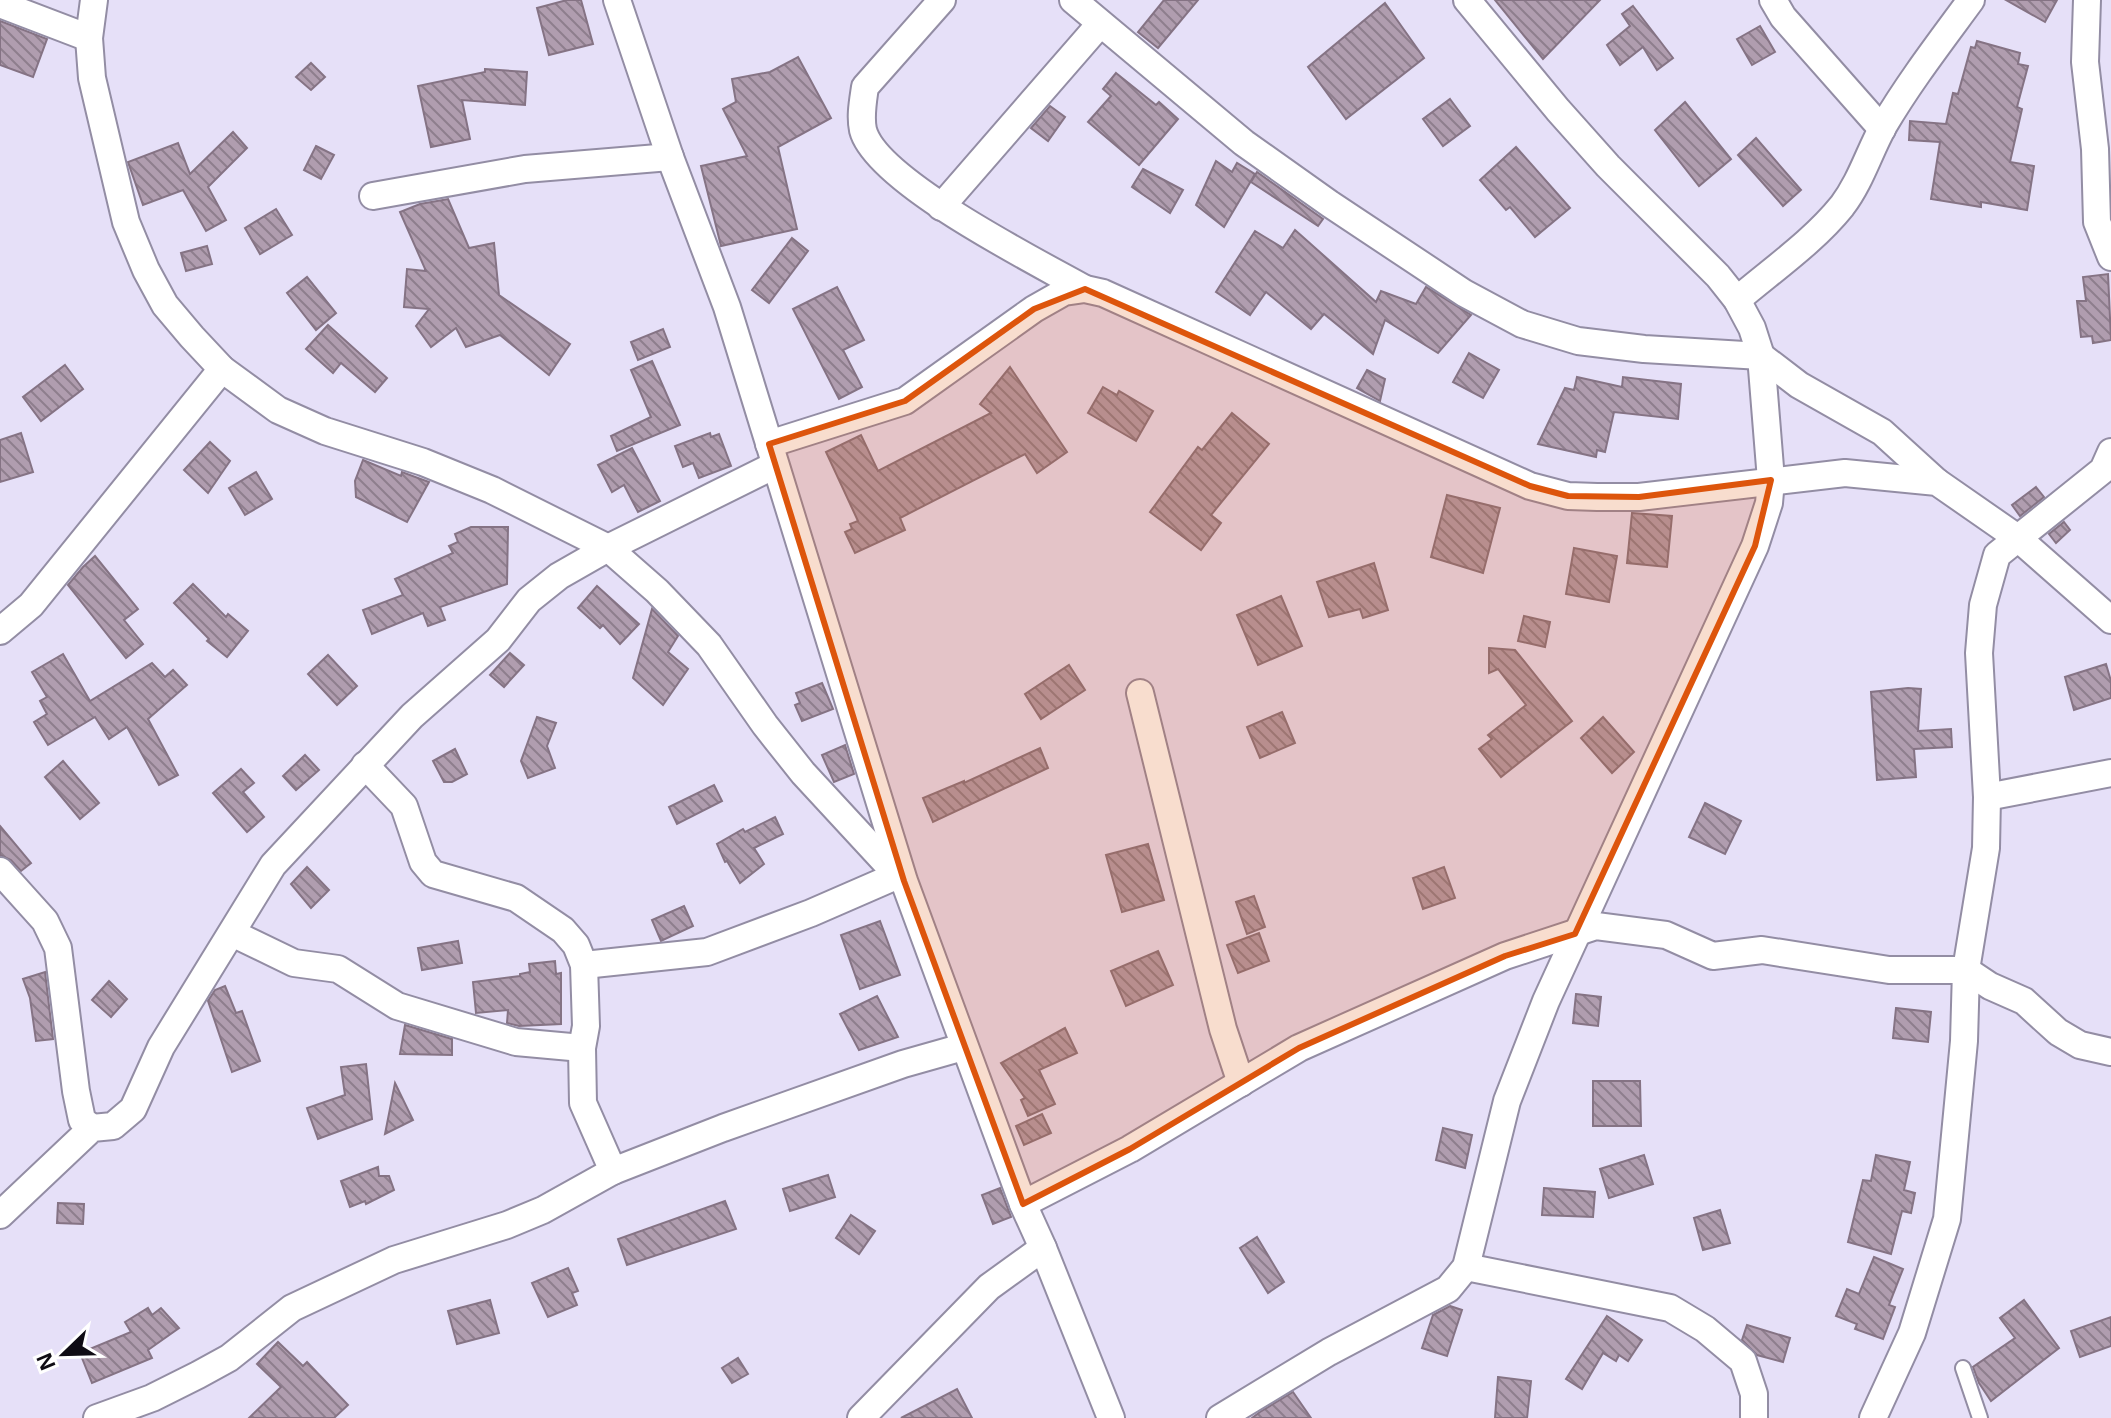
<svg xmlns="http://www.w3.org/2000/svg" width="2111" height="1418" font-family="Arial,sans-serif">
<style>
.building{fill:url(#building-back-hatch);stroke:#857384;stroke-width:2}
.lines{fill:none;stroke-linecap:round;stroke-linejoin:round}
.lane-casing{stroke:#938da4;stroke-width:18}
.street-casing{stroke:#938da4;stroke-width:30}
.lane{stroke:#fff;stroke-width:14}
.street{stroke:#fff;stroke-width:26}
.marked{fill:#dd550c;fill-opacity:0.2;stroke:#dd550c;stroke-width:6;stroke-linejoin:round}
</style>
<defs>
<pattern id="building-back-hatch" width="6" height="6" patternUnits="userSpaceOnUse" patternTransform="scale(2)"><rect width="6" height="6" fill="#b09daf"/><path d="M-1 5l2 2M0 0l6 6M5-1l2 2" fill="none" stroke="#8e7e8d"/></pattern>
</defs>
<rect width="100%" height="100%" fill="#e6e0f8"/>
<!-- building -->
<g class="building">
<polygon points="567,0 581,0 593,44 549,55 537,8"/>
<polygon points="1164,0 1198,0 1158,48 1138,32"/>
<polygon points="1495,0 1600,0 1543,59"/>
<polygon points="2006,0 2057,0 2045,22"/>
<polygon points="1385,3 1424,58 1346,119 1308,67"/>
<polygon points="1633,6 1673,58 1657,70 1643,47 1620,65 1607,45 1630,26 1622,14"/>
<polygon points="0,21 47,39 33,77 0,65"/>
<polygon points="1760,26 1775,52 1752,65 1737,39"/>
<polygon points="1977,41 2020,53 2018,64 2028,66 2017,107 2022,109 2010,162 2034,166 2027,210 1981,202 1981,207 1931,199 1940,142 1909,140 1910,121 1946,124 1953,93 1958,94 1971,47 1975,48"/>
<polygon points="798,57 831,118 778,147 797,229 721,246 701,166 747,156 723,109 736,102 732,79 770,72"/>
<polygon points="311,63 325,77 311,90 296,77"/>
<polygon points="485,69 527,72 525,105 462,100 470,139 431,147 418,86 485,72"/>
<polygon points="1116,73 1156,105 1159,102 1178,119 1139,165 1088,122 1111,96 1103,89"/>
<polygon points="1450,99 1470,126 1443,146 1423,119"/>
<polygon points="1685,102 1731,159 1699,186 1655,130"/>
<polygon points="1050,106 1065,117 1048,141 1031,128"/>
<polygon points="233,132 247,148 208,187 226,220 206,231 183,190 143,205 128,162 178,143 190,174"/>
<polygon points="1756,138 1801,190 1783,206 1738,155"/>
<polygon points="316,146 334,155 321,179 304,170"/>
<polygon points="1516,147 1570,208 1535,237 1510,207 1506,210 1480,180"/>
<polygon points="1216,161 1232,172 1237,163 1255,174 1224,227 1196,205"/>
<polygon points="1143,169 1183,190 1170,213 1132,187"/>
<polygon points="1257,172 1323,219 1318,226 1251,182"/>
<polygon points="448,199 469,248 494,243 499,295 570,344 549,375 500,335 466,347 456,328 431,347 416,326 429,309 404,307 407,269 426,271 400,212 420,204"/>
<polygon points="276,209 292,235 260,254 245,228"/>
<polygon points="1295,230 1376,302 1381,291 1416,304 1426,287 1471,315 1438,353 1385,320 1373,354 1324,314 1311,329 1266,292 1250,315 1216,292 1255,231 1283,248"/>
<polygon points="792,238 808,251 769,303 752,290"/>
<polygon points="207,246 212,264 186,271 181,253"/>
<polygon points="2108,274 2111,340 2093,343 2092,336 2081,337 2077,301 2086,301 2083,277"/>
<polygon points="307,277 336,313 316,330 287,293"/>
<polygon points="837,287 864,340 843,350 862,387 839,399 793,309"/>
<polygon points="328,325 387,378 375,392 341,363 333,373 306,349"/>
<polygon points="663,329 670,347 638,360 631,342"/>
<polygon points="1469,353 1499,370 1483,398 1453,382"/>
<polygon points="652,361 680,425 617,451 611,436 651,417 631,370"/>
<polygon points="65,365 83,389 41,421 23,397"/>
<polygon points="1010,367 1067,452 1037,473 1025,454 900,518 905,530 855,553 845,532 852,529 850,524 858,521 826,452 861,435 878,471 991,413 980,404"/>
<polygon points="1367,370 1385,379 1380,401 1357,388"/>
<polygon points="1577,377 1622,387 1623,377 1681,384 1678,419 1614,412 1605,452 1597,450 1596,457 1538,444 1565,388 1574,390"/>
<polygon points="1103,387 1117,395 1119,391 1153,411 1136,441 1088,413"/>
<polygon points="1232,413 1269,444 1211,515 1221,523 1201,550 1150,512 1198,447 1202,450"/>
<polygon points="21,433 33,472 0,482 0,440"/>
<polygon points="710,433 711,437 719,434 731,466 699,478 693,463 683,467 675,446"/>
<polygon points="210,442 230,461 208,493 184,470"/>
<polygon points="632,448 660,501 638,512 624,485 612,492 598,465"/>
<polygon points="363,460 401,476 402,472 429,482 407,522 356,497 355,481"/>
<polygon points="256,472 272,499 245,515 229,488"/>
<polygon points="2036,487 2044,497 2020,516 2012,505"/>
<polygon points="1447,495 1500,508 1483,573 1431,557"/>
<polygon points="1632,513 1672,516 1667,567 1627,563"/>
<polygon points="2064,522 2070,530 2056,543 2049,534"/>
<polygon points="471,527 508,527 507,584 440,607 445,620 428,626 423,613 372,634 363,610 403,595 395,579 453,553 449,546 458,542 455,534"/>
<polygon points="1574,548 1617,556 1609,602 1566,594"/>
<polygon points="95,556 138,609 124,620 143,644 126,658 68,585 83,567"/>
<polygon points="1374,563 1388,610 1363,618 1360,609 1329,617 1317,582"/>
<polygon points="193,584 226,617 228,614 248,631 227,657 207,641 209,639 174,603"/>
<polygon points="597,586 639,624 620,644 603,625 600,628 578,608"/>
<polygon points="1281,596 1302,646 1258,665 1237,615"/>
<polygon points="652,609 678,636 668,652 688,669 663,705 633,678"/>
<polygon points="1524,616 1550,622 1545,647 1518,641"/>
<polygon points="1489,648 1515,650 1572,721 1501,777 1479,749 1492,739 1488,735 1526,705 1498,669 1489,673"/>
<polygon points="510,653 524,665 504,687 490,675"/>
<polygon points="63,654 90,701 152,663 165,677 173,670 187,685 148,719 178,775 159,785 127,727 109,739 95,717 48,745 34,722 47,714 40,701 47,697 32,672"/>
<polygon points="328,655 357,686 337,705 308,674"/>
<polygon points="2106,664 2111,681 2111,698 2074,710 2065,677"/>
<polygon points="1069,665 1085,690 1041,719 1025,694"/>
<polygon points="822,683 833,709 802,721 795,705 800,703 796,693"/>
<polygon points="1908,688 1921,689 1918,731 1951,729 1952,747 1914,749 1916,777 1877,780 1871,692"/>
<polygon points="1282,712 1295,743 1260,758 1247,727"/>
<polygon points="537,717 556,723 547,746 555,768 528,778 521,761"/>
<polygon points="1603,717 1634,752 1612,773 1581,738"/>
<polygon points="845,745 854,774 834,782 822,755"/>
<polygon points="1040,748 1048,768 933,822 923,798 964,781 964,783"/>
<polygon points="455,749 467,774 452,782 444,782 433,761"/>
<polygon points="305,755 319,770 296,790 283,776"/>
<polygon points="63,761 99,803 80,819 45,777"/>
<polygon points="241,769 254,783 243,792 264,817 247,832 213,793"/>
<polygon points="714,785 722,801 677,824 669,807"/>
<polygon points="1705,803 1741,821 1725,854 1689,837"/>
<polygon points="775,817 783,834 754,848 764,864 740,883 727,861 725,862 717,844 743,829 745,832"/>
<polygon points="0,826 31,863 21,871 11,860 0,855"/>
<polygon points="1148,844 1164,900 1122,912 1106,855"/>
<polygon points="307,867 329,890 311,908 291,884"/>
<polygon points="1444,867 1455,898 1423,909 1413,878"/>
<polygon points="1254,896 1265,927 1247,934 1236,902"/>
<polygon points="684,906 693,926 661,941 652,920"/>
<polygon points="880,921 900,975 860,989 841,935"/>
<polygon points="1259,933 1269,961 1238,973 1227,945"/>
<polygon points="458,941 462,963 422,970 418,948"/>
<polygon points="1158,951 1173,985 1126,1006 1111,971"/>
<polygon points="555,961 556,974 561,973 561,1024 519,1026 507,1023 508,1010 476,1013 473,982 520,976 520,974 530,972 529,964"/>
<polygon points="45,972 53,1039 36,1041 30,998 23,979"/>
<polygon points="109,981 127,999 111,1017 92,1000"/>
<polygon points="225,986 236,1013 242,1011 260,1061 232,1072 208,1001 215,990"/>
<polygon points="1576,994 1601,997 1598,1026 1573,1023"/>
<polygon points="877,996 898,1037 859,1050 840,1014"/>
<polygon points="1896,1008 1931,1012 1928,1042 1893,1038"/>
<polygon points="405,1025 452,1039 452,1055 400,1054"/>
<polygon points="1065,1028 1077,1053 1039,1070 1055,1104 1028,1116 1021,1100 1025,1098 1001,1063"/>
<polygon points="366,1064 372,1119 318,1139 307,1108 345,1095 341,1067"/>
<polygon points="1593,1081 1640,1081 1641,1126 1593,1126"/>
<polygon points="395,1083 413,1120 385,1134"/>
<polygon points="1042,1114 1051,1133 1024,1145 1016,1126"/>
<polygon points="1443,1128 1472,1135 1465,1168 1436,1160"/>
<polygon points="1644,1155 1653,1184 1609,1198 1600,1169"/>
<polygon points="1876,1155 1910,1162 1904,1190 1915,1193 1911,1213 1902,1211 1891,1254 1848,1242 1863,1180 1871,1181"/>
<polygon points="378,1167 379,1176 389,1176 394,1190 366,1204 365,1201 350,1207 341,1181"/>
<polygon points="828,1175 835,1197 790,1211 783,1189"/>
<polygon points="1000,1188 1011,1217 993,1224 982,1195"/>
<polygon points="1544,1188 1595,1192 1593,1217 1542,1215"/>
<polygon points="725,1201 736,1229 627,1265 618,1239"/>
<polygon points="58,1203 84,1204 83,1224 57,1223"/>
<polygon points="1720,1210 1730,1243 1703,1250 1694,1218"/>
<polygon points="851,1215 875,1231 859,1254 836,1238"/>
<polygon points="1257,1237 1284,1282 1268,1293 1240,1248"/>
<polygon points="1874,1257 1903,1269 1889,1305 1895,1307 1883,1339 1855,1329 1857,1324 1836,1316 1847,1289 1859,1294"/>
<polygon points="568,1268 578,1291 572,1293 577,1305 548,1317 532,1283"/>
<polygon points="490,1300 499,1333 457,1344 448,1311"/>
<polygon points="2024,1300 2059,1348 1991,1401 1979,1383 1973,1367 2015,1338 2000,1318"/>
<polygon points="1450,1306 1462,1310 1447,1356 1422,1348 1433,1315"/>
<polygon points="148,1308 152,1315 161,1308 179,1328 148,1350 152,1358 92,1383 80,1353 131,1332 125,1322"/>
<polygon points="1607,1316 1642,1340 1628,1361 1619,1355 1616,1361 1603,1353 1582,1389 1566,1379"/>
<polygon points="2111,1317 2111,1346 2080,1357 2071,1331"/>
<polygon points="1747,1325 1790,1338 1783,1362 1757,1355 1742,1340"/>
<polygon points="278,1342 303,1366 307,1362 348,1405 334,1418 249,1418 281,1387 257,1364"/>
<polygon points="738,1358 748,1374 732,1383 722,1368"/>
<polygon points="1498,1377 1531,1381 1527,1418 1495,1418"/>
<polygon points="957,1389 972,1418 901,1418"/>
<polygon points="1293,1392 1311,1418 1252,1418 1260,1412"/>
</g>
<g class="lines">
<defs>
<polyline id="lane" points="1963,1368 1980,1418"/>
<g id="street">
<polyline points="94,0 89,38 92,78 126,222 146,270 165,305 192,337 222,369 278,410 325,431 423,462 492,490 608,548 657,591 709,645 765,725 803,773 901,879"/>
<polyline points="617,0 670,157 727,307 904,881 1023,1204 1043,1248 1111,1418"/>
<path d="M942 0 865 87C863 101 860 116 863 130 876 181 1037 262 1085 289"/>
<polyline points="1073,0 1244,143 1330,204 1464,293 1522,324 1578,341 1644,349 1761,356 1799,385 1882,432 1937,482"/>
<polyline points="1773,0 1783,17 1882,129"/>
<polyline points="2087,0 2085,62 2095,149 2097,222 2111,257"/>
<polyline points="0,4 89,38"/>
<polyline points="373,196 525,169 670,157"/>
<polyline points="941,207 1100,24"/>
<path d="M1737 300C1772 270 1813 242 1842 206 1861 181 1869 152 1884 125 1910 81 1941 41 1971 0"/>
<polyline points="769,444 905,401 1034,309 1064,292 1085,289 1103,293 1530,486 1568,496 1597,497 1639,497 1845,473 1937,482 2019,539 2111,620"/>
<polyline points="0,631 31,605 222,369"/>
<polyline points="1140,693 1223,1029 1241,1083"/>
<polyline points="365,765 404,806 423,862 433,874 516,898 563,930 576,945 584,965 586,1026 582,1048 583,1103 613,1171"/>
<polyline points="1987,797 2111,773"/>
<polyline points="0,871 45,921 58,948 76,1091 82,1120 92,1128"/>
<polyline points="232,933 294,963 338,969 397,1006 516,1042 582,1048"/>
<polyline points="584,965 707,952 811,913 896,876"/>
<polyline points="1023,1204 1130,1149 1299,1048 1505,956 1596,926 1666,935 1713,956 1762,950 1889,970 1966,970 1990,986 2024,1001 2058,1032 2080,1045 2111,1052"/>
<polyline points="0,1215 92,1128 113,1126 133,1109 161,1047 273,865 412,716 498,640 529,600 559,576 608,548 775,465"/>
<polyline points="1466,1267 1670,1308 1705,1329 1743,1361 1754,1394 1754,1418"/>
<polyline points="97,1418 152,1398 198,1375 229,1358 292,1308 394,1260 507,1225 543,1210 613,1171 723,1128 903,1064 963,1047"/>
<polyline points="861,1418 989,1287 1043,1248"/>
<polyline points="1220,1418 1329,1352 1448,1289 1466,1267 1507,1101 1546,1001 1755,546 1769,503 1771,480 1761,356 1752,328 1737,300 1718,276 1608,166 1558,110 1467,0"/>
<polyline points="1873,1418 1912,1333 1947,1219 1964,1041 1966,970 1986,848 1987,797 1979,653 1983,605 1997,555 2103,470 2111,452"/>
</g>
</defs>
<!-- lane casing -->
<use href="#lane" class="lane-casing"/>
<!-- street casing -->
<use href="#street" class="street-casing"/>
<!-- lane -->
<use href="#lane" class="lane"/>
<!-- street -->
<use href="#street" class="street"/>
</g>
<!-- marked area -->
<path class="marked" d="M1085 289 1530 486 1568 496 1639 497 1771 480 1755 546 1575 934 1505 956 1299 1048 1130 1149 1023 1204 904 881 769 444 905 401 1034 309Z"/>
<!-- north arrow -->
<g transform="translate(64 1354) rotate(247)" stroke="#ffffff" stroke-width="6" paint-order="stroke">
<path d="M0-6L14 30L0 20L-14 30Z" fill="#0f0c14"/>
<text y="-12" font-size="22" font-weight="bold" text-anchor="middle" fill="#0f0c14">N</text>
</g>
</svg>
